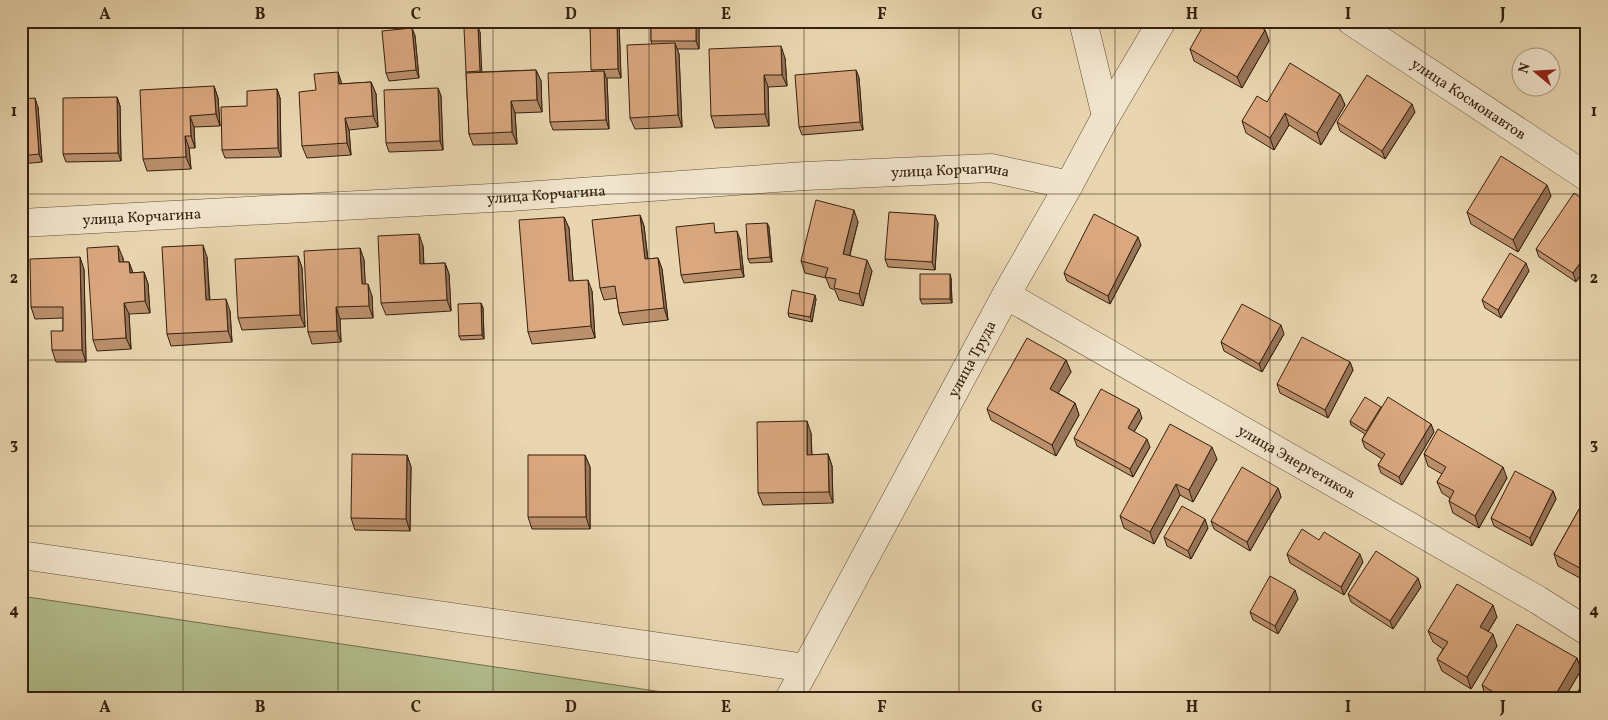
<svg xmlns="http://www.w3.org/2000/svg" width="1608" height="720" font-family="Vollkorn,serif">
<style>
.green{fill:#b3be8e;stroke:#74704e}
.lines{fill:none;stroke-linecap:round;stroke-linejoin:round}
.minor-casing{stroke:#624e36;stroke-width:29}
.minor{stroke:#f1e4cc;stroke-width:28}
.wall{fill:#bb906d;stroke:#35210e}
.shaded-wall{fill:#997559;stroke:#35210e}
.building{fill:#daa77f;stroke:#35210e}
.grid{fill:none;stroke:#35210e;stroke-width:1;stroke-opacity:0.55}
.labels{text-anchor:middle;stroke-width:4.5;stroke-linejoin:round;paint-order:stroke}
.street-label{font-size:15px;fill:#35210e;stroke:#f1e4cc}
.neatline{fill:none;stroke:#35210e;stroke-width:2}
.grid-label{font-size:16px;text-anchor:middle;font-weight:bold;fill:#35210e}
</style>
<rect width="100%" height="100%" fill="#e9d6b0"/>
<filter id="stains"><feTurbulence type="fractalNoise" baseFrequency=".004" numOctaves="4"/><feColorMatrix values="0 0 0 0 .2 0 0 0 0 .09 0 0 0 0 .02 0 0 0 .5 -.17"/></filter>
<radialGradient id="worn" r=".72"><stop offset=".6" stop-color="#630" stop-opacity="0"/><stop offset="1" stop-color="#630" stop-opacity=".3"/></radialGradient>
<!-- green -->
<polygon class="green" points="21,596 709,699 21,699"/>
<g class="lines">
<defs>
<g id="minor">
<polyline points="1083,21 1106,116"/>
<path id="s1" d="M1351 21 1587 177"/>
<path id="s2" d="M21 223 510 197 805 176 991 168 1069 185"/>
<path id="s3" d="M1006 295 1538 600 1587 631"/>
<polyline points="21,555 806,668"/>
<path id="s4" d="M789 699 1006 295 1069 185 1106 116 1162 21"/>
</g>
</defs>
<!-- minor casing -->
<use href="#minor" class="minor-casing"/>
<!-- minor -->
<use href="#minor" class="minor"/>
</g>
<!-- wall -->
<g class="wall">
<polygon points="590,21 619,21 621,78 607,78 609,129 553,130 550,122 592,72"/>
<polygon points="651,21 698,21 699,23 699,49 677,49 679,54 682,127 635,129 630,118 652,44 651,41"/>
<polygon points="1259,21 1257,25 1265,30 1269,41 1242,88 1194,61 1190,49"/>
<polygon points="1450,21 1461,21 1458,26"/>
<polygon points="1541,21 1553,21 1549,27"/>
<polygon points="412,28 415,36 419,78 389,81 386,73"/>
<polygon points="480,32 481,72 536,70 541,81 542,112 515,113 517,144 473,145 469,134 466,72"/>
<polygon points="785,58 787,86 768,87 769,126 715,128 711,116"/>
<polygon points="856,70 859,78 863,130 802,135 799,127"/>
<polygon points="371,82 376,94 378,127 349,130 351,155 307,158 302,146 316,90 342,84"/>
<polygon points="214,86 218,98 220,126 194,127 195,148 189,148 191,169 147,171 143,159"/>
<polygon points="438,88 441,96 443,150 389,152 386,143"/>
<polygon points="277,89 280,98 281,157 225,158 222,150 247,106"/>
<polygon points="1340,94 1345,105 1321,145 1289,125 1274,150 1246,133 1242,121 1267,102"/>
<polygon points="117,97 120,106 121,161 66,162 63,154"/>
<polygon points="21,99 38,107 42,162 21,164"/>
<polygon points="1415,112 1385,159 1340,131 1337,122"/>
<polygon points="1551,196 1518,252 1471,224 1467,212"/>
<polygon points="1587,202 1587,265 1576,282 1539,257 1536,249"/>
<polygon points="640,215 644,226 648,259 658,258 662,269 668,320 623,325 619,313 617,298 604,300 600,288"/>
<polygon points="564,217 569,228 573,281 592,291 595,338 532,344 528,332"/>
<polygon points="858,222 850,255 872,271 863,306 839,300 835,290 830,288 826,278 805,273 801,261"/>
<polygon points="767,223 769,227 772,262 750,263 748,259"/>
<polygon points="938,223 935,270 888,267 885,259"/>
<polygon points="717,232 717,233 740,239 744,277 684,283 681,275"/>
<polygon points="1141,245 1110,304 1067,281 1064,273"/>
<polygon points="423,246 424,264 445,263 449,274 451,311 386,315 381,303"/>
<polygon points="360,248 364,260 365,284 372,296 373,318 340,319 341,342 312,344 308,332"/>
<polygon points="298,256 302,268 305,327 242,330 238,318"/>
<polygon points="207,257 210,300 230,311 232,342 171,346 167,334"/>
<polygon points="123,258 123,262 129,262 133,273 144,272 148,284 150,313 129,314 131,349 97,351 93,340"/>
<polygon points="84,269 86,362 56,362 52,350 63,331 63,318 35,319 31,307"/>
<polygon points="1529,271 1501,318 1485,308 1482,300"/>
<polygon points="951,278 952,303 922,304 920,299"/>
<polygon points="816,299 812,322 789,317 788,313"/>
<polygon points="481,303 483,308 484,339 461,340 459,336"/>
<polygon points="1284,334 1262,372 1224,351 1221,342"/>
<polygon points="1066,360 1071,372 1058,393 1075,403 1079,415 1056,456 991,420 987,409"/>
<polygon points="1350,362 1353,370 1328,418 1280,393 1277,384"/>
<polygon points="1381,407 1431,424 1434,432 1402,485 1381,473 1378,465 1382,459 1365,448 1362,440 1365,434 1351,425 1350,421"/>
<polygon points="1142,418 1134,432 1150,447 1133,477 1077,446 1074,438"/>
<polygon points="811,433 812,455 828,454 832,466 833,503 763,505 758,493"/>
<polygon points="1424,454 1507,478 1479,528 1453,513 1449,501 1450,498 1442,493 1437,482 1442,474 1428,466"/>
<polygon points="407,455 411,467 410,531 355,530 351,518"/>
<polygon points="585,455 590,467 590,529 532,529 528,517"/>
<polygon points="1217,459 1193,502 1180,495 1154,544 1124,528 1120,516"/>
<polygon points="1278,488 1281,497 1250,551 1214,529 1211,521"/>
<polygon points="1553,491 1556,499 1532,546 1494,526 1491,518"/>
<polygon points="1587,495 1587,582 1558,566 1554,554"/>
<polygon points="1208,528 1191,559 1167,546 1164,537"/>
<polygon points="1319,540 1363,562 1344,595 1290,563 1287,554"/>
<polygon points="1421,587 1393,629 1351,602 1348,594"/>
<polygon points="1298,599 1278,634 1253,620 1250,612"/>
<polygon points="1497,617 1488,632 1497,646 1471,689 1442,671 1437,659 1443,649 1433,642 1428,631"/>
<polygon points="1577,658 1581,670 1564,699 1489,699 1486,697 1482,685"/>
</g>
<!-- shaded-wall -->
<g class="shaded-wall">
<polygon points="617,21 619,21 621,78 618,69"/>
<polygon points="696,21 698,21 699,23 699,49 696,41"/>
<polygon points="1249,21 1259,21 1253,32"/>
<polygon points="1456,21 1461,21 1458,26"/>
<polygon points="1547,21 1553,21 1549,27"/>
<polygon points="478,27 480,32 482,75 480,71"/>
<polygon points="412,28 415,36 419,78 416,70"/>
<polygon points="1265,30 1269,41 1242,88 1237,77"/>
<polygon points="675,43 679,54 682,127 678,115"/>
<polygon points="781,46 785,58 787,86 782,75"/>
<polygon points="536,70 541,81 542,112 537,100"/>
<polygon points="856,70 859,78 863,130 860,122"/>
<polygon points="604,71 607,80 609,129 606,120"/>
<polygon points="338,72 342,84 339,84"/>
<polygon points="764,75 768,87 769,126 765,114"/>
<polygon points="371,82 376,94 378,127 373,116"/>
<polygon points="214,86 218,98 220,126 216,114"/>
<polygon points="438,88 441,96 443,150 440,141"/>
<polygon points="277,89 280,98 281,157 278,148"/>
<polygon points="1340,94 1345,105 1321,145 1317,133"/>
<polygon points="117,97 120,106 121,161 118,153"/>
<polygon points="35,98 38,107 42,162 39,154"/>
<polygon points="511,101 515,113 517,144 512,132"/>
<polygon points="1412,104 1415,112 1385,159 1382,151"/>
<polygon points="1285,113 1289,125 1274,150 1270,138"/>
<polygon points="190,116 194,127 195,148 191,136"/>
<polygon points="345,118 349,130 351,155 347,143"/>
<polygon points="185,136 189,148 191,169 186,157"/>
<polygon points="1547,185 1551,196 1518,252 1513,240"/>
<polygon points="854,210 858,222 847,265 843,254"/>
<polygon points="640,215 644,226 649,271 645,259"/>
<polygon points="935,215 938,223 935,270 932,262"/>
<polygon points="564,217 569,228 574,293 569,281"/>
<polygon points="767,223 769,227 772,262 770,257"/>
<polygon points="737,231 740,239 744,277 741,269"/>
<polygon points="419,234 423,246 424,276 420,264"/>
<polygon points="1138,237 1141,245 1110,304 1108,296"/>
<polygon points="203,245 207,257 210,312 206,300"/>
<polygon points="118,246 123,258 124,274 119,262"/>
<polygon points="360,248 364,260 366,296 362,284"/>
<polygon points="1587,253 1587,265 1576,282 1573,273"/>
<polygon points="298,256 302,268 305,327 300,315"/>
<polygon points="80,257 84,269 86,362 82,350"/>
<polygon points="658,258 662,269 668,320 664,308"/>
<polygon points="867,260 872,271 863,306 859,294"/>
<polygon points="129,262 133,273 130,273"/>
<polygon points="445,263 449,274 451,311 447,300"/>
<polygon points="1526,263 1529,271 1501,318 1498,310"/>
<polygon points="144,272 148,284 150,313 145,301"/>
<polygon points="950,274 951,278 952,303 950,299"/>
<polygon points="588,280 592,291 595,338 591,326"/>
<polygon points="368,284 372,296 373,318 369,306"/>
<polygon points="815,295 816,299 812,322 810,317"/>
<polygon points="226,299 230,311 232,342 228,331"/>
<polygon points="124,303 129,314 131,349 126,338"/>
<polygon points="481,303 483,308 484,339 482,335"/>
<polygon points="336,307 340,319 341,342 337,331"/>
<polygon points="1281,325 1284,334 1262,372 1259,364"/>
<polygon points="1066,360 1071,372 1054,400 1050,389"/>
<polygon points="1350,362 1353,370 1328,418 1325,410"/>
<polygon points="1075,403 1079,415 1056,456 1052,445"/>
<polygon points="1139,409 1142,418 1131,437 1128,428"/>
<polygon points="807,421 811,433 812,466 807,455"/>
<polygon points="1431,424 1434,432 1402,485 1399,477"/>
<polygon points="1147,439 1150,447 1133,477 1130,469"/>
<polygon points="1212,447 1217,459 1193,502 1189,490"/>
<polygon points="828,454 832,466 833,503 829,492"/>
<polygon points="407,455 411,467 410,531 406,519"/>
<polygon points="585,455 590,467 590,529 586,517"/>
<polygon points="1503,467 1507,478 1479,528 1475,516"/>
<polygon points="1176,484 1180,495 1154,544 1150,532"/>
<polygon points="1278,488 1281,497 1250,551 1247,542"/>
<polygon points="1553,491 1556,499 1532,546 1530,538"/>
<polygon points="1205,519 1208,528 1191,559 1188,551"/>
<polygon points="1360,554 1363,562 1344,595 1341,587"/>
<polygon points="1418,578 1421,587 1393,629 1390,621"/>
<polygon points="1295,590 1298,599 1278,634 1275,626"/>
<polygon points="1493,605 1497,617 1484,638 1480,627"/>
<polygon points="1493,634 1497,646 1471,689 1467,677"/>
<polygon points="1577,658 1581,670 1564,699 1553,699"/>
</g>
<!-- building -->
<g class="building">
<polygon points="590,21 617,21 618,69 591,70"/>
<rect x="651" y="21" width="45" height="20"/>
<polygon points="1206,21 1250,21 1265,30 1237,77 1190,49"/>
<polygon points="478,27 480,71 466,72 464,28"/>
<polygon points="412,28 416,70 386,73 382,31"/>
<polygon points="675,43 678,115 630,118 627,45"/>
<polygon points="781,46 782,75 764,75 765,114 711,116 709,49"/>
<polygon points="1290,63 1340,94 1317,133 1285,113 1270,138 1242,121 1257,96 1267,102"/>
<polygon points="536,70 537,100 511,101 512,132 469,134 466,73"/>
<polygon points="856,70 860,122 799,127 795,75"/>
<polygon points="604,71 606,120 550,122 548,73"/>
<polygon points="338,72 339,84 371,82 373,116 345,118 347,143 302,146 299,92 316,90 314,74"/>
<polygon points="1367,75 1412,104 1382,151 1337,122"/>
<polygon points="214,86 216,114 190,116 191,136 185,136 186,157 143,159 140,90"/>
<polygon points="438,88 440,141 386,143 384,90"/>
<polygon points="277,89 278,148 222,150 221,107 247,106 247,91"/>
<polygon points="117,97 118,153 63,154 63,98"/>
<polygon points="35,98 39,154 21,156 21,99"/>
<polygon points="1501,156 1547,185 1513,240 1467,212"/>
<polygon points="1574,193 1587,202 1587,253 1573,273 1536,249"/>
<polygon points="816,200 854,210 843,254 867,260 859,294 834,288 836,279 825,277 828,268 801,261"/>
<polygon points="889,212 935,215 932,262 885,259"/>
<polygon points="1094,214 1138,237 1108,296 1064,273"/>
<polygon points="640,215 645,259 658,258 664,308 619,313 615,286 600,288 592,220"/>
<polygon points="564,217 569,281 588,280 591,326 528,332 519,220"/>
<polygon points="714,223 715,233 737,231 741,269 681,275 676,227"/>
<polygon points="767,223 770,257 748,259 746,224"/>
<polygon points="419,234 420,264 445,263 447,300 381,303 378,236"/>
<polygon points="203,245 206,300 226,299 228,331 167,334 162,247"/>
<polygon points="118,246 119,262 129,262 130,273 144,272 145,301 124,303 126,338 93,340 87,248"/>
<polygon points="360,248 362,284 368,284 369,306 336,307 337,331 308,332 304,251"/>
<polygon points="1510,253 1526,263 1498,310 1482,300"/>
<polygon points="298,256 300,315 238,318 235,259"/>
<polygon points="80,257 82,350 52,350 51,331 63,331 63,307 31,307 30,259"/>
<rect x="920" y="274" width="30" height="25"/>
<polygon points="792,290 815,295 810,317 788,313"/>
<polygon points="481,303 482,335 459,336 458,304"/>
<polygon points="1242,304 1281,325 1259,364 1221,342"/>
<polygon points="1302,337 1350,362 1325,410 1277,384"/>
<polygon points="1027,338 1066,360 1050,389 1075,403 1052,445 987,409"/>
<polygon points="1101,389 1139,409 1128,428 1147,439 1130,469 1074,438"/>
<polygon points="1365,397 1381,407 1366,431 1350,421"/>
<polygon points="1388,397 1431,424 1399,477 1378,465 1385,454 1362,440"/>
<polygon points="807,421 807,455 828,454 829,492 758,493 757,422"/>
<polygon points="1170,424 1212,447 1189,490 1176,484 1150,532 1120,516"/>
<polygon points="1438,429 1503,467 1475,516 1449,501 1454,491 1437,482 1446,467 1424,454"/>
<polygon points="352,454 407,455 406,519 351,518"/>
<polygon points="528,455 585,455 586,517 528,517"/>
<polygon points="1242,467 1278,488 1247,542 1211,521"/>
<polygon points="1515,471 1553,491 1530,538 1491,518"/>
<polygon points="1587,495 1587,572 1554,554"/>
<polygon points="1182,506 1205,519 1188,551 1164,537"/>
<polygon points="1302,529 1319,540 1324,532 1360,554 1341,587 1287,554"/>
<polygon points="1376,551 1418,578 1390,621 1348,594"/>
<polygon points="1270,576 1295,590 1275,626 1250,612"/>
<polygon points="1457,584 1493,605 1480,627 1493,634 1467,677 1437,659 1448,642 1428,631"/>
<polygon points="1517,624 1577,658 1553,699 1505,699 1482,685"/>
<polygon points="1587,677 1587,699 1573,699"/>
</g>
<!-- grid -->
<path class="grid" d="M183 21V699M338 21V699M493 21V699M649 21V699M804 21V699M959 21V699M1115 21V699M1270 21V699M1425 21V699M21 194H1587M21 360H1587M21 526H1587"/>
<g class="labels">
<!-- street labels -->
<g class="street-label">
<text dy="5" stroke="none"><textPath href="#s1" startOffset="141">улица Космонавтов</textPath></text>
<text dy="5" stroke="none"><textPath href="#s2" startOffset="931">улица Корчагина</textPath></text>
<text dy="5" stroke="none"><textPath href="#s2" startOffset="526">улица Корчагина</textPath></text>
<text dy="5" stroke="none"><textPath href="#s2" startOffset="121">улица Корчагина</textPath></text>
<text dy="5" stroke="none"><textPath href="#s4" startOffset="386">улица Труда</textPath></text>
<text dy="5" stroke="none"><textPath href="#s3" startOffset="335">улица Энергетиков</textPath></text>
</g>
</g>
<!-- margin -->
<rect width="1608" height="720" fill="none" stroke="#e9d6b0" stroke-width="55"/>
<!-- north arrow -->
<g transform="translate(1536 72) rotate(288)"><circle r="24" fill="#f1e4cc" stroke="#a69680"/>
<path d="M0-4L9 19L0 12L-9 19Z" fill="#8f2418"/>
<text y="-8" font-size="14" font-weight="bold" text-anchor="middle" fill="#35210e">N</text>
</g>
<rect x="28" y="28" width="1552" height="664" class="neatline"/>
<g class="grid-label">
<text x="105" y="19">A</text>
<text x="260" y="19">B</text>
<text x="416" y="19">C</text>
<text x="571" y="19">D</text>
<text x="726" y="19">E</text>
<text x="882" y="19">F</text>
<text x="1037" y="19">G</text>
<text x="1192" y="19">H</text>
<text x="1348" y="19">I</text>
<text x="1503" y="19">J</text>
<text x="14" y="116">1</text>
<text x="1594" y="116">1</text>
<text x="14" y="283">2</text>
<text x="1594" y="283">2</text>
<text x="14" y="449">3</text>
<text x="1594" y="449">3</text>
<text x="14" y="615">4</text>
<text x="1594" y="615">4</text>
<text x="105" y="712">A</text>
<text x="260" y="712">B</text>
<text x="416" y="712">C</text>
<text x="571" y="712">D</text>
<text x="726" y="712">E</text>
<text x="882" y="712">F</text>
<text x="1037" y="712">G</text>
<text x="1192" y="712">H</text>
<text x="1348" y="712">I</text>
<text x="1503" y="712">J</text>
</g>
<rect width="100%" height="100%" filter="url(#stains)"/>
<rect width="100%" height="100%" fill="url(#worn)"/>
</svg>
